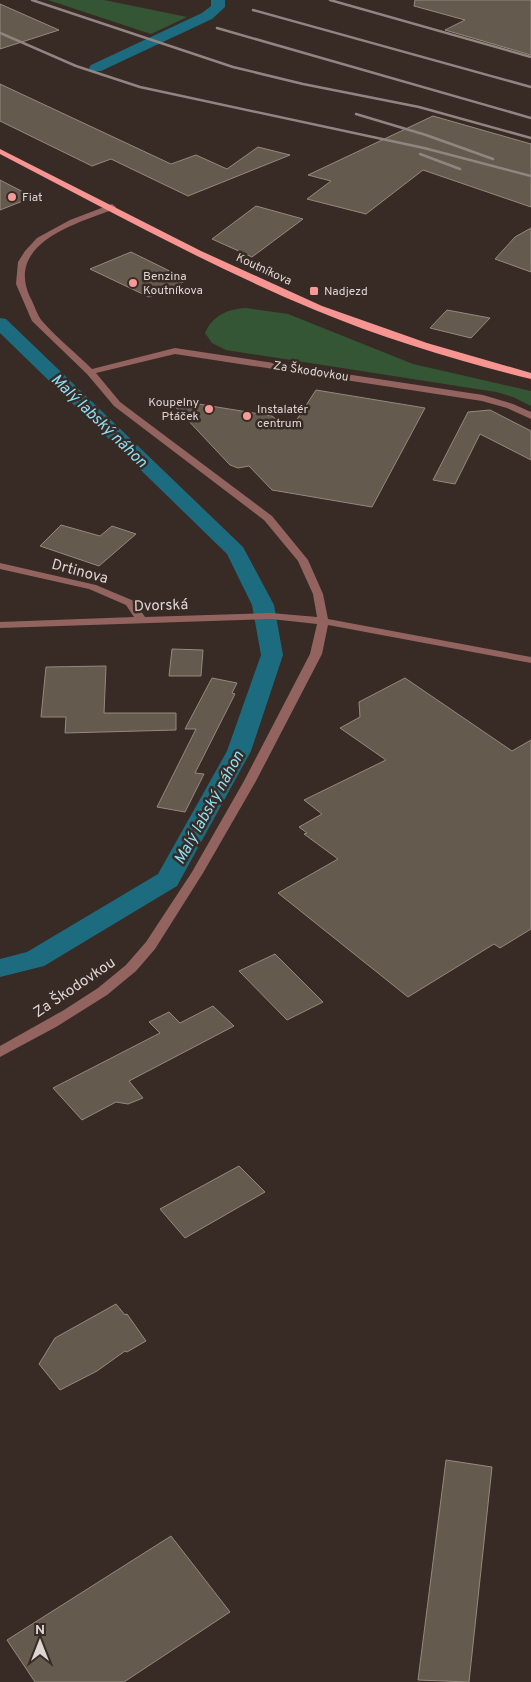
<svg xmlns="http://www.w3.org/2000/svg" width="531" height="1682" font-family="Overpass,sans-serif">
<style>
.green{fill:#355634}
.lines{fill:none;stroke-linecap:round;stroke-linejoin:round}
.canal{fill:#1d6b7e;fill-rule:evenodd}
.building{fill:#645b4e;stroke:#938a7c}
.minor{fill:#936360;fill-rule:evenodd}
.major{fill:#f69591;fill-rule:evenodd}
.rail{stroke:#908580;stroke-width:2.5}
.poi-dot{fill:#f59b97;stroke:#382b25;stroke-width:2}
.labels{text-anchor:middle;stroke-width:5;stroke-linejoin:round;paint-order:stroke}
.far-poi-label{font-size:12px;fill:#dfd6d2;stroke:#382b25;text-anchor:start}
.far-street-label{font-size:12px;fill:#dfd6d2;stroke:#382b25}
.street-label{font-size:15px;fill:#dfd6d2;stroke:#382b25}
.water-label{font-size:16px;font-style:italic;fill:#8cdff6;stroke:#382b25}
</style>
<rect width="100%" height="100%" fill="#382b25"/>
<!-- green -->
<g class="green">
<polygon points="48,0 104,0 187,17 151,34"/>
<path d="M246 308 288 314 413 364 531 391V406L513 397 496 392 226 350 212 343 205 333C213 315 228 309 246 308Z"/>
</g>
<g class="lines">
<!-- canal -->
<g class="canal">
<polygon points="211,0 225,0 225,7 212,19 101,71 91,71 89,68 91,65 202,13 211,6"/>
<polygon points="0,318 6,319 243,547 274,605 283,655 251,751 177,886 44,966 0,977 0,959 27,952 158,874 227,751 261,655 252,605 227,554 0,333"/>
</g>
</g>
<!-- building -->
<g class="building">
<polygon points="415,0 531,0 531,55 445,30 465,20 414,6"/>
<polygon points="0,4 59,30 0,49"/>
<polygon points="0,84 171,164 196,155 227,169 258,147 290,155 188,196 111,159 92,166 0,121"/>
<polygon points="433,116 531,144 531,207 423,170 366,214 307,199 331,181 308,175"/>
<polygon points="0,180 33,197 0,210"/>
<polygon points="256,206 303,219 252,257 212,239"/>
<polygon points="531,228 531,272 495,259 515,237"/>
<polygon points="131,252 188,280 149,297 90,269"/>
<polygon points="447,310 490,318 471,338 430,328"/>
<polygon points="316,390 425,408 372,507 272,490 249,466 238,468 230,465 168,399 272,416 290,430"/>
<polygon points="490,410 531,431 531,460 480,434 455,484 433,480 468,412"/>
<polygon points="61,525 100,536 112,526 136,534 99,566 40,546"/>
<polygon points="172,649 203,650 201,676 169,676"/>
<polygon points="106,666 104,713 176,713 176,730 65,733 66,717 41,717 46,667"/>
<polygon points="212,678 237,683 232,693 235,694 195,773 204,774 185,812 157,807 196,729 185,729"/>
<polygon points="405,678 512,751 531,740 531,929 500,948 494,944 408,997 278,893 338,859 304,834 307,833 299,827 322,814 304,800 386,760 340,728 360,717 359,702"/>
<polygon points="275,954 323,1002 287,1020 239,971"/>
<polygon points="213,1006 234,1026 129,1081 143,1098 128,1104 116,1102 82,1120 53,1088 160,1033 149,1022 169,1012 180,1023"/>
<polygon points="239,1166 265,1192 185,1238 160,1209"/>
<polygon points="116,1304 125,1315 127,1314 146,1341 127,1352 125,1351 97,1371 60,1390 39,1364 55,1338"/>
<polygon points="446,1460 492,1467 469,1682 418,1680"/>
<polygon points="171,1536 230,1612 124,1682 35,1682 7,1640"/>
</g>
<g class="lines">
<!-- minor -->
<path class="minor" d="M112 204 116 207 115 209C77 223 5 243 30 297 34 304 37 315 42 321 57 338 76 353 92 369L175 348 483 395 513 404 531 412V419L507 408 482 401 175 354 96 373 120 402 272 516 308 560 323 594 328 619 531 657V663L328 625 322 654 256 781 203 873 155 949 136 971 107 995 56 1027 0 1057V1046L64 1010 98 988 126 965 146 942 192 872 244 781 310 654 317 624 271 619 0 628V622L134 617 126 605 89 589 0 569V563L96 585 134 601 145 617 271 613 317 617 313 594 298 561 264 520 114 406 87 374 32 321 16 284 18 262 25 251 37 238 70 220Z"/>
<!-- major -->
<path class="major" d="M0 149 201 251 322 306 427 343 531 373V379C458 361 385 339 315 310 207 265 104 208 0 154Z"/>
<!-- rail -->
<g class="rail">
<polyline points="32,0 233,67 303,84 419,107 531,138"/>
<polyline points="330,0 531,57"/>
<polyline points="253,10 531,87"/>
<polyline points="217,28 531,118"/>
<polyline points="0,33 76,66 140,87 424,148 531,176"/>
<polyline points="356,114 426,135 493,159"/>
<polyline points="420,154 460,169"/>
</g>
</g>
<!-- markers -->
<g class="poi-dot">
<circle cx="12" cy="197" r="5"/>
<circle cx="133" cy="283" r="5"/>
<rect x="309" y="286" width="10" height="10" rx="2.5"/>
<circle cx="209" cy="409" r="5"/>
<circle cx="247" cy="416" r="5"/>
</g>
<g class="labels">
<!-- far-poi labels -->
<g class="far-poi-label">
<text x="22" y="201">Fiat</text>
<text x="143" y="280">Benzina<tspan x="143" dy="14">Koutníkova</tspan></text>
<text x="324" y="295">Nadjezd</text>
<text x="199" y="406" text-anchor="end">Koupelny<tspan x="199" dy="14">Ptáček</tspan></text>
<text x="257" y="413">Instalatér<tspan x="257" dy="14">centrum</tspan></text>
</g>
<!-- far-street labels -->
<g class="far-street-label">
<text transform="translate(264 269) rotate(25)" y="4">Koutníkova</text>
<text transform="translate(311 371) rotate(9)" y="4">Za Škodovkou</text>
</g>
<!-- street labels -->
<g class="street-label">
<text transform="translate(80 571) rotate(15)" y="5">Drtinova</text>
<text transform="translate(161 605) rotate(-2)" y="5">Dvorská</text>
<text transform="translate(74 987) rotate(-34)" y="5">Za Škodovkou</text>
</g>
<!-- water labels -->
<g class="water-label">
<text transform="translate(100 420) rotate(44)" y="6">Malý labský náhon</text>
<text transform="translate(208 807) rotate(-61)" y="6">Malý labský náhon</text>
</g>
</g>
<!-- north arrow -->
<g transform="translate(40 1642)" stroke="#382b25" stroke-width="4" paint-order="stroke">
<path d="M0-4L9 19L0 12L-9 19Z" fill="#dfd6d2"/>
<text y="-8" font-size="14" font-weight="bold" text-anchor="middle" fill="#dfd6d2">N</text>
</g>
</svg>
